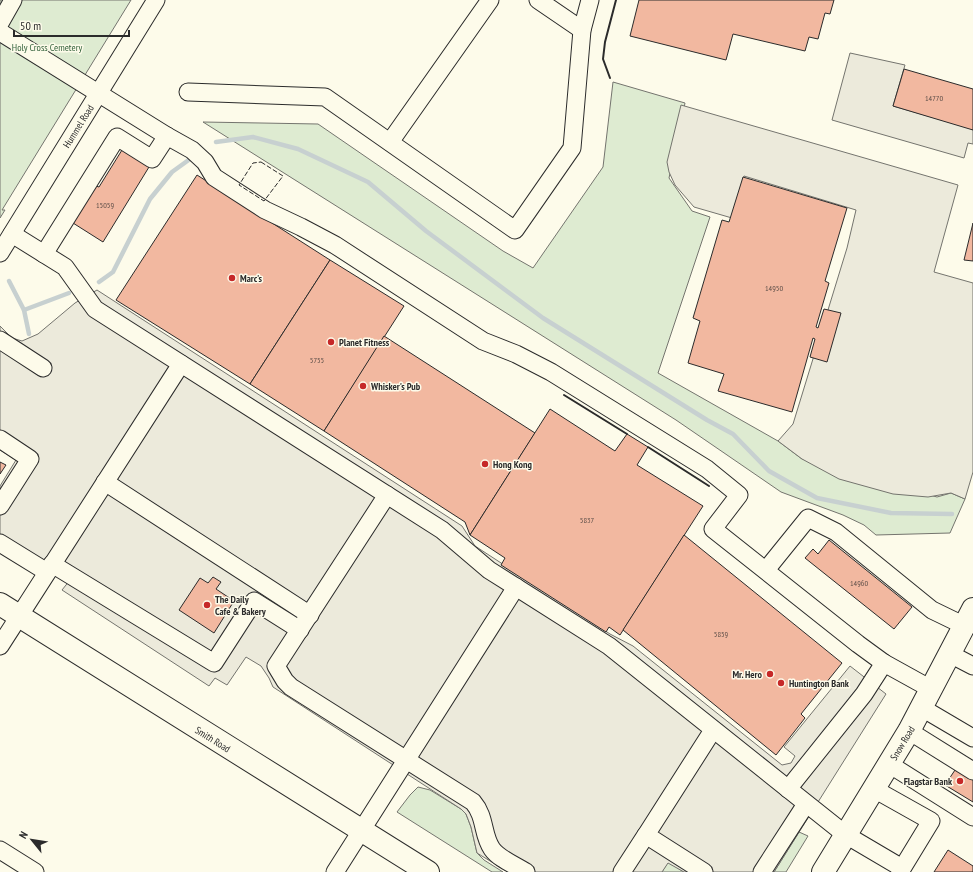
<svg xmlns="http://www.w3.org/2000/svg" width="973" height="872" font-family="'PT Sans Narrow',sans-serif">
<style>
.green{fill:#deebd1;stroke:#74746e}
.parking{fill:#eceadb;stroke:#74746e}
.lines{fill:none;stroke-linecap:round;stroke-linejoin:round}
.stream{stroke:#c7d0d0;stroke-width:4.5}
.building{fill:#f2b8a0;stroke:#2b2b2b}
.minor-casing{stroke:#2b2b2b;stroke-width:19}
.major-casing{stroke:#2b2b2b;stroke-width:24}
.minor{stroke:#fdfbea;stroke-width:17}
.major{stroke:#fdfbea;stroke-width:22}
.fence{stroke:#2b2b2b;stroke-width:1;stroke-dasharray:5 2;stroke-linecap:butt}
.wall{stroke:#2b2b2b;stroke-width:2}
.poi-dot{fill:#c62828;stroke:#fdfbea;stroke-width:1.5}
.labels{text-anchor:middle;stroke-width:3;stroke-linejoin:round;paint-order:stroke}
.number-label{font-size:8px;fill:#5d4e48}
.park-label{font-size:10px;fill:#34623c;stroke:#fdfbea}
.street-label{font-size:10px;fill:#2b2b2b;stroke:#fdfbea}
.poi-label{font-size:10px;font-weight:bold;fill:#2b2b2b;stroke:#fdfbea;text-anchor:start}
</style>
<rect width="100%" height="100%" fill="#fdfbea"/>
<!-- green -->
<g class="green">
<polygon points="0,0 131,0 2,210 5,210 0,218"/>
<polygon points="613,82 685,103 669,178 692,211 710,217 658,373 778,441 802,459 937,497 951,493 965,499 950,533 876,535 864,525 843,515 781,492 676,420 203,122 318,124 503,251 533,268 603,167"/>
<polygon points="418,787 430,790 461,809 466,814 471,827 477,853 484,860 503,872 492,872 397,812 410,795"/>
<polygon points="799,832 808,836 786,872 774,872"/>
<polygon points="668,862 684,872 662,872"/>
</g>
<!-- parking -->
<g class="parking">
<polygon points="850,53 905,65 893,106 973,129 973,144 968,143 964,158 832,120"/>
<polygon points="681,105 958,185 934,272 973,283 973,472 965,499 951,493 928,497 893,494 839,479 802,459 778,441 793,424 847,248 856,210 744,176 732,218 694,207 675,185 669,172 667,162"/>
<polygon points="97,290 462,526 475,546 610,634 633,646 782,765 791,763 795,756 784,747 850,666 886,694 774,872 684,872 668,863 662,872 508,872 477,853 471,827 466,814 461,809 273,687 269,678 261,666 246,657 227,685 215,678 209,686 62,590 70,580 0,549 0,486 16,460 0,450 0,326 12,338 22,341 38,334 75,303"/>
</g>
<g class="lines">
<!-- stream -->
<g class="stream">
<polyline points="216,142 253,137 298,149 368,182 426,231 543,318 707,420 733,434 769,471 817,498 891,513 952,514"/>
<polyline points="9,281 24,310 69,293"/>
<polyline points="99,282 113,272 150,199 172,172 190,159"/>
<polyline points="24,310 29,334"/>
</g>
</g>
<!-- building -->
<g class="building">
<polygon points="639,0 834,0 830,14 825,13 818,39 809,37 805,51 733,34 726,60 630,36"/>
<polygon points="904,69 973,89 973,130 893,106"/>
<polygon points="122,150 149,167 103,242 73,223 96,186 99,187"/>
<polygon points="197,175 330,260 250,384 116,300"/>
<polygon points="743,177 847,208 825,281 829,283 816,327 818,328 824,309 841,313 827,362 810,357 815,339 813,338 792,412 718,391 724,374 688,363 700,321 693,318 722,220 729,222"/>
<polygon points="973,223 973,261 964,260"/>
<polygon points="330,260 404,306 324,431 250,384"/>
<polygon points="384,336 535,433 470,535 465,522 324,431"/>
<polygon points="550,409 615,451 627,434 648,447 637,465 703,506 620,635 609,627 606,632 595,625 501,565 505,558 470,535"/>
<polygon points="0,462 6,465 0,474"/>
<polygon points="684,535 842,663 801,714 805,718 776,755 623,630"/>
<polygon points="829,540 912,607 894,629 805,558 813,549 818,554"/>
<polygon points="213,577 221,582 216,589 234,601 214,633 179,610 200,578 208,583"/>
<polygon points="957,767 973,778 973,802 945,785"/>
<polygon points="948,850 973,866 973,872 934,872"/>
</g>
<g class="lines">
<defs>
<g id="minor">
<polyline points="538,0 582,30"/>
<polyline points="0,23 13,0"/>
<polyline points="0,32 167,136 152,159 117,137 44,254"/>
<polyline points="188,92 325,97 515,230 572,148 582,30 590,0"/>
<polyline points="167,136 192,150 205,162 214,177 265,210 301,227 335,245 483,341 516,354 551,372 707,469 739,495 713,529 858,644 884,663"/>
<polyline points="390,142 490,0"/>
<polyline points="12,234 65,267 95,309 442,530 489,570 609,646 846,835 902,868"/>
<polyline points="0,253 156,0"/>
<polyline points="0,340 43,368"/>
<polyline points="0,439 30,459 0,506"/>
<polyline points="105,482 310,615"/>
<path d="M387 495 276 666 285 681 291 687 473 802C486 817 482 835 492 849 499 859 515 865 526 872"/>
<polyline points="0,543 47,572"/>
<polyline points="52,564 214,663 254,601 300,630"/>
<polyline points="766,570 808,518 836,532 932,610 965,626"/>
<polyline points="0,646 181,364"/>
<polyline points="950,654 973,666"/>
<polyline points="922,708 973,738"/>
<polyline points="909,731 973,771"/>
<polyline points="889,764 973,817"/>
<polyline points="788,789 864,694 884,663 931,689"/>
<polyline points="874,789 931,821 900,872"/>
<polyline points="0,850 35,872"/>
<polyline points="335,872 516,587"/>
<polyline points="622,872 646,835"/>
<polyline points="704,872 646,835 713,730"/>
<polyline points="762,872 806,804"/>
</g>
<g id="major">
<polyline points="0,604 428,872"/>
<polyline points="823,872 909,731 973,609"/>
</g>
</defs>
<!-- minor casing -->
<use href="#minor" class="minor-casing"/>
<!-- major casing -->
<use href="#major" class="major-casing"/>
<!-- minor -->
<use href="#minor" class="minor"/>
<!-- major -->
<use href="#major" class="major"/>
<!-- fence -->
<polygon class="fence" points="261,162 283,176 264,201 239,185 253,163"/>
<!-- wall -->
<g class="wall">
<polyline points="610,78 603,59 605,42 616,0"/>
<polyline points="564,395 627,434"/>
<polyline points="648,447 709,486"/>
</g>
</g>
<!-- markers -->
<g class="poi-dot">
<circle cx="232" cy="278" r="4"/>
<circle cx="331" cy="342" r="4"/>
<circle cx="363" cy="386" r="4"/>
<circle cx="485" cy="464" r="4"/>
<circle cx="207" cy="605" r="4"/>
<circle cx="770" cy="674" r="4"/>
<circle cx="781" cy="683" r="4"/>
<circle cx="960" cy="781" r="4"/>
</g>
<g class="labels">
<!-- number labels -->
<g class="number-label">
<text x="934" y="101">14770</text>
<text x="105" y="208">15059</text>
<text x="774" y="291">14950</text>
<text x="317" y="363">5755</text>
<text x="587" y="523">5837</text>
<text x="859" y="586">14960</text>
<text x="721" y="637">5859</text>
</g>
<!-- park labels -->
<g class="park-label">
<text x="47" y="51">Holy Cross Cemetery</text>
</g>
<!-- street labels -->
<g class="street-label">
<text transform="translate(78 126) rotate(-58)" y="4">Hummel Road</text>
<text transform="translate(213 739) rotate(32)" y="4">Smith Road</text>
<text transform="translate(902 743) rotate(-59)" y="4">Snow Road</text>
</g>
<!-- poi labels -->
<g class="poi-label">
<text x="240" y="282">Marc's</text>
<text x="339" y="346">Planet Fitness</text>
<text x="371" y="390">Whisker's Pub</text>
<text x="493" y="468">Hong Kong</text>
<text x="215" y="603">The Daily<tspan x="215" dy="12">Cafe &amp; Bakery</tspan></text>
<text x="762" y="678" text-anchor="end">Mr. Hero</text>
<text x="789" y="687">Huntington Bank</text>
<text x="952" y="785" text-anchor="end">Flagstar Bank</text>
</g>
</g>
<!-- north arrow -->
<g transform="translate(32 840) rotate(300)" stroke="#fdfbea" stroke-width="3" paint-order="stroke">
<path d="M0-3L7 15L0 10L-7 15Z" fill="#2b2b2b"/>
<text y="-6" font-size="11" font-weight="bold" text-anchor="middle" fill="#2b2b2b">N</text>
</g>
<!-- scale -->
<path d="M14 30v6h115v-6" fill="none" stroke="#2b2b2b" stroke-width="2"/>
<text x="20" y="30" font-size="12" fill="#2b2b2b" stroke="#fdfbea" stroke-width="3" paint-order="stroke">50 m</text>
</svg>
